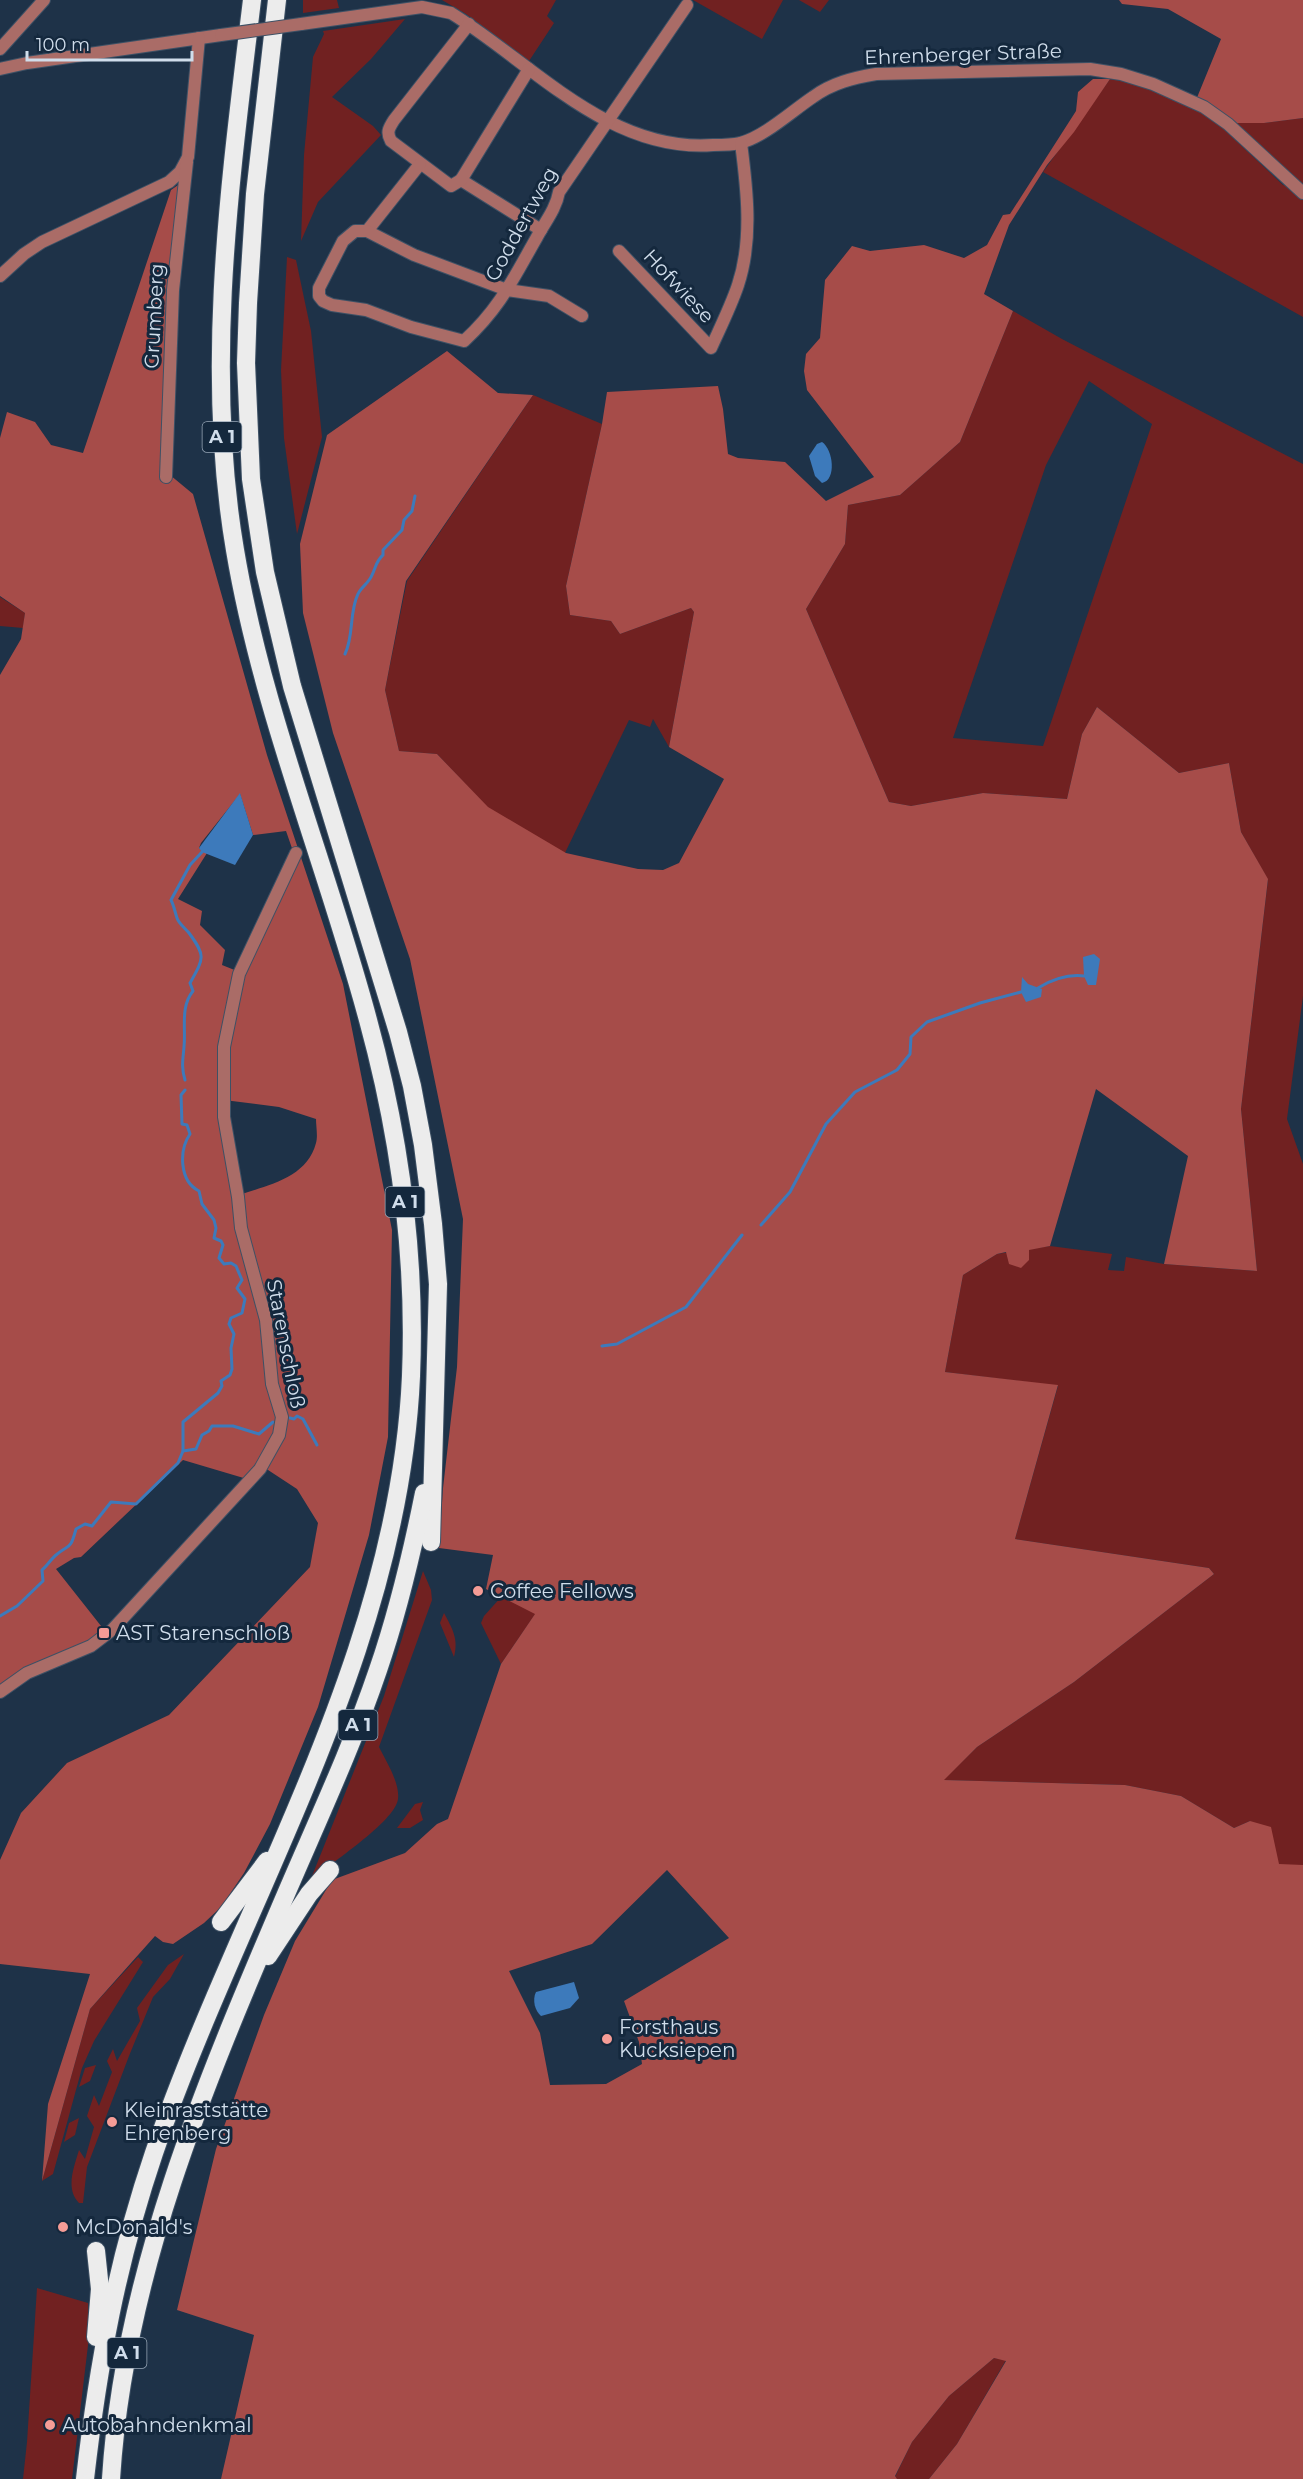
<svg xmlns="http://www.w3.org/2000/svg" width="1303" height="2479" font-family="Montserrat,sans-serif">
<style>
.green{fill:#712121;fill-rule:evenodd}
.forest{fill:#a64c49;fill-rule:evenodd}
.water{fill:#3d7abb}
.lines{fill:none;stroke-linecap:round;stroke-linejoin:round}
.stream{stroke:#3d7abb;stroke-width:3}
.minor-casing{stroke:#3e5165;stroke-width:14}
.motorway-casing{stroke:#3e5165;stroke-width:20}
.minor{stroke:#aa6c67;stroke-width:12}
.motorway{stroke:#ececec;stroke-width:18}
.minor-bridge-casing{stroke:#3e5165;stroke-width:14;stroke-linecap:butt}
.minor-bridge{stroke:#aa6c67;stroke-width:12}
.poi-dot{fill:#f59c96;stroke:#14283d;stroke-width:2}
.labels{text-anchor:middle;stroke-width:6;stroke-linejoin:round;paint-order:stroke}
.shield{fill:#14283d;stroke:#98a7b7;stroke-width:1.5}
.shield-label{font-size:18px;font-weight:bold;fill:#d0ddeb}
.street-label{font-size:20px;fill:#d0ddeb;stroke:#14283d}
.poi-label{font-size:20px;fill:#d0ddeb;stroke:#14283d;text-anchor:start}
</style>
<rect width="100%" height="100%" fill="#1e3248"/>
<!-- green -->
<g class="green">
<polygon points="303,0 337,0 339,8 303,13"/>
<polygon points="442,0 556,0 547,16 554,23 529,61 466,14"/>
<polygon points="693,0 783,0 762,39"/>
<polygon points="799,0 829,0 820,12"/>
<polygon points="405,19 371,59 332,97 373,126 381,135 318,202 301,241 304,155 313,57 324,34 323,31"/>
<polygon points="1110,79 1152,86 1193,106 1227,128 1229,134 1283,185 1289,186 1303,198 1303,317 1043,172"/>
<polygon points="1303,118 1303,187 1233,123 1264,123"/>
<polygon points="287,257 296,260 311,331 322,437 297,534 284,438 281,370"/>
<path d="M1013 311 1062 339 1303 464V996L1287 1119 1303 1164V1865H1279L1250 1821 1234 1828 1181 1796 1125 1785 943 1780 977 1747 1074 1682 1214 1574 1209 1568 1015 1539 1058 1386 945 1372 963 1275 997 1254 1050 1246 1112 1254 1108 1270 1124 1271 1126 1257 1164 1264 1257 1271 1241 1109 1268 880 1241 832 1229 763 1179 773 1097 707 1082 734 1067 799 983 793 911 806 889 802 806 609 845 544 848 505 900 495 960 442ZM1089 381 1152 424 1043 746 953 738 1046 465Z"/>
<polygon points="533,395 602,424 566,586 570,615 611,621 620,634 691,608 694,612 669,747 653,719 650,727 629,720 564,855 488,808 437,754 399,751 385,690 407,581"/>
<polygon points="0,597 25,613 23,628 0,626"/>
<path d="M423 1571 431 1590 432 1600 379 1747C386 1761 400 1783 398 1799 395 1822 329 1864 310 1881L384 1696Z"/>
<polygon points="502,1596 536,1613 501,1664 481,1623 484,1616"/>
<path d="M444 1613C452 1628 459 1639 454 1657L440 1623Z"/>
<polygon points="423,1802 420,1810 423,1820 410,1828 397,1828 415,1804"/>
<path d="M184 1954 170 1979 153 1997 129 2056 87 2167 83 2203H79C65 2189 74 2167 79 2150L85 2159 94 2127 87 2116 94 2095 99 2106 112 2072 107 2061 113 2049 117 2061 140 2021 137 2008 168 1965Z"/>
<polygon points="138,1957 143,1962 94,2041 82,2068 53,2174 42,2181 90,2009"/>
<polygon points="96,2065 90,2081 79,2087 85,2068"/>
<polygon points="79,2118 75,2135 64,2142 69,2123"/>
<polygon points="37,2288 88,2303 89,2337 72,2479 23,2479 27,2442"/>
<polygon points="994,2358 1006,2360 957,2444 929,2479 897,2479 895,2477 912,2442 949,2396"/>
</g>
<!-- forest -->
<g class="forest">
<polygon points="1119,0 1303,0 1303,118 1264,123 1233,123 1196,100 1221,39 1168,9 1122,4"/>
<path d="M1093 79H1110L1074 132 1047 165 1009 225 984 294 1013 311 960 442 900 495 848 505 845 544 806 609 889 802 911 806 983 793 1067 799 1082 734 1097 707 1179 773 1229 763 1241 832 1268 879 1241 1109 1257 1271 1164 1264 1188 1156 1096 1089 1050 1246 1029 1250V1260L1021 1268 1009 1264 1006 1252 997 1254 963 1275 945 1372 1058 1385 1015 1539 1209 1568 1214 1574 1074 1682 977 1747 944 1780 1125 1785 1181 1796 1234 1828 1250 1821 1271 1827 1279 1864 1303 1865V2479H929L957 2444 1006 2361 994 2358 949 2396 912 2442 895 2476 897 2479H221L254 2335 177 2310 216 2149 264 2015 295 1941 332 1880 405 1853 437 1824 448 1819 501 1664 535 1614 486 1589 493 1555 439 1548 443 1488 457 1367 463 1219 410 959 333 733 303 613 300 544 327 435 447 351 498 393 533 395 406 581 385 690 399 751 437 754 488 807 566 853 638 869 663 870 679 863 724 779 669 747 694 612 691 608 620 634 611 621 570 615 566 586 602 424 607 392 718 386 723 409 728 454 738 458 785 462 826 501 874 477 807 390 804 371 806 354 820 338 825 280 852 246 870 251 924 245 964 258 987 245 1003 215 1010 214 1076 111 1078 92ZM667 1870 729 1938 624 2001 639 2042 642 2064 606 2084 550 2085 540 2033 509 1971 592 1944Z"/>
<path d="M181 183 168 278 164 470 193 494 267 755 343 984 392 1230 388 1437 369 1535 318 1707 270 1824 244 1873 221 1907 204 1923 173 1944 163 1942 155 1936 90 2009 42 2181 48 2104 90 1974 0 1964V1860L21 1813 67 1763 169 1715 310 1567 318 1523 297 1489 265 1468 247 1479 183 1460 81 1557 74 1558 56 1569 105 1631 89 1643 0 1686V675L21 639 25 613 0 596V438L7 412 35 422 51 445 83 453 171 190ZM240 794 253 835 286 831 294 854 242 973 222 965 225 950 200 925 202 911 178 899 207 853 199 848 201 843ZM224 1100 279 1107 316 1119C316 1126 318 1136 316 1143 307 1178 268 1185 239 1195Z"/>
</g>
<!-- water -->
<g class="water">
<path d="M822 442C833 449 837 480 822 483L815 476 809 456 817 444Z"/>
<polygon points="240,793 253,835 235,865 202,852 199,848"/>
<polygon points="1094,954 1100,959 1096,985 1088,985 1084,976 1083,957"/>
<polygon points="1022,977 1028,984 1042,989 1041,997 1026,1002 1021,992"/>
<path d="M574 1982 579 1998 570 2008 541 2016C535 2011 532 2000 536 1992Z"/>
</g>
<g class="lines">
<!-- stream -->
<g class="stream">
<path d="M345 654C354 636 349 612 358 594 361 587 369 583 372 575 376 567 376 561 383 555V550L402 530 404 520 412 511 415 496"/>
<path d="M1038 988C1053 979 1067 974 1084 976"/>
<path d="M185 1080C181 1067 183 1059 184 1047 186 1028 180 1007 193 991L190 983C204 958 206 956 189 933 185 928 179 924 177 918 175 912 174 906 171 900L190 865 202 852"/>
<polyline points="761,1225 790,1192 826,1124 855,1092 897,1070 910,1054 911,1037 927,1022 980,1003 1021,992"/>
<polyline points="602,1346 617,1344 686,1307 742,1235"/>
<polyline points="290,1418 294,1419 297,1416 303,1419 317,1445"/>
<polyline points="183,1451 196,1449 202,1435 209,1431 212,1426 233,1426 259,1434 273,1422"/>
<path d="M0 1616 17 1606 43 1581 42 1570C47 1566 51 1559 56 1555 70 1543 70 1551 76 1529L85 1524 92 1526 111 1502 136 1504 178 1463 183 1451V1422L218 1393 222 1386 221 1381 230 1375 232 1369 231 1348 234 1334 229 1324 231 1318 242 1313 245 1299 237 1288 242 1280 236 1266 231 1263 224 1264 219 1258 223 1245 221 1241 214 1238 216 1228 214 1220 202 1204 199 1191C179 1181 179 1150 190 1134L187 1125 182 1124 181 1095 185 1090"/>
</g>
<defs>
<g id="minor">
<path d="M301 24 422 7 451 13C532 63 609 153 713 145 722 145 732 145 740 143 764 137 792 111 813 97 832 83 853 78 876 74L1090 69 1121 74 1153 84 1204 107 1228 124 1303 193"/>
<path d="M469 24 394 120C389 128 386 132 391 141L451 186 461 180 541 230"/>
<polyline points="0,49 44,0"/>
<polyline points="0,69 27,63 221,35"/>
<polyline points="461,180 529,69"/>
<polyline points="367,231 420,164"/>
<path d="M619 251 711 348C720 328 731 306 738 285 753 240 747 189 741 143"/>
<polyline points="0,276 24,254 42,242 169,182 180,172 188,157 199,38"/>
<path d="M582 316 549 296 507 290 414 255 367 231H355L343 241 319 288V296L323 301 332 305 366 310 411 327 464 341C500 308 513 279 537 237 545 222 556 209 559 192L687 5"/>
<polyline points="166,477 173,290 187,162"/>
<polyline points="0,1692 27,1673 91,1646 112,1630 260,1469 279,1435 282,1417 272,1384 266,1320 241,1228 238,1197 224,1117 224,1047 239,974 296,853"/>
</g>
<g id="motorway">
<polyline points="277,0 255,194 248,303 246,363 251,479 265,572 292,686 398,1032 412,1086 423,1145 433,1224 438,1284 431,1542"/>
<polyline points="221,1922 267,1861"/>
<polyline points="268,1956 309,1894 330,1870"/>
<polyline points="96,2251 100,2289 96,2337"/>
<path d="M85 2479C98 2365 117 2262 154 2153 243 1895 399 1655 411 1376 416 1255 400 1137 368 1020 326 863 262 711 235 550 204 368 230 182 252 0"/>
<path d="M111 2479C124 2270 208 2077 289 1887 320 1815 353 1744 378 1670 398 1612 412 1553 424 1493"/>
</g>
</defs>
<!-- minor casing -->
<use href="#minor" class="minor-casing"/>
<!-- motorway casing -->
<use href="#motorway" class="motorway-casing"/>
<!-- minor -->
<use href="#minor" class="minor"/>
<!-- motorway -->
<use href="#motorway" class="motorway"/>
<defs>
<polyline id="minor-bridge" points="221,35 301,24"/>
</defs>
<!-- minor-bridge casing -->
<use href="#minor-bridge" class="minor-bridge-casing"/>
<!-- minor-bridge -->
<use href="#minor-bridge" class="minor-bridge"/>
</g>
<!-- markers -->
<g class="poi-dot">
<circle cx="478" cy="1591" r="6"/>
<rect x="98" y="1627" width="12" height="12" rx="3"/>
<circle cx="607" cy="2039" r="6"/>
<circle cx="112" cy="2122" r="6"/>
<circle cx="63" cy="2227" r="6"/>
<circle cx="50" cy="2425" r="6"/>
</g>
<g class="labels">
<!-- shield labels -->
<g class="shield">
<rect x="202.5" y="422" width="39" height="30" rx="4.5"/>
<rect x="385.5" y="1187" width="39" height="30" rx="4.5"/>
<rect x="338.5" y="1710" width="39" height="30" rx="4.5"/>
<rect x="107.5" y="2338" width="39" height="30" rx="4.5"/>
</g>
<g class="shield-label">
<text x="222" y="443">A 1</text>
<text x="405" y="1208">A 1</text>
<text x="358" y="1731">A 1</text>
<text x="127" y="2359">A 1</text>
</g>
<!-- street labels -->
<g class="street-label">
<text transform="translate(963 54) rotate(-2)" y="7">Ehrenberger Straße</text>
<text transform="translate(521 224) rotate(-61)" y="7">Goddertweg</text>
<text transform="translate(679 286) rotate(47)" y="7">Hofwiese</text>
<text transform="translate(154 316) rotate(-87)" y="7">Grumberg</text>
<text transform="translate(286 1344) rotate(79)" y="7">Starenschloß</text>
</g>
<!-- poi labels -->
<g class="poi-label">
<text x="490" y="1598">Coffee Fellows</text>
<text x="116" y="1640">AST Starenschloß</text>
<text x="619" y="2034">Forsthaus<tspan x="619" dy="23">Kucksiepen</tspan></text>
<text x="124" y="2117">Kleinraststätte<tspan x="124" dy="23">Ehrenberg</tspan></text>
<text x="75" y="2234">McDonald's</text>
<text x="62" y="2432">Autobahndenkmal</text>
</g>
</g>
<!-- scale -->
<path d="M27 51v9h165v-9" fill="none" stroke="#d0ddeb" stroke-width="3"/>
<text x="36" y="51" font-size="18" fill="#d0ddeb" stroke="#14283d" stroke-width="4.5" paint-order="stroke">100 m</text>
</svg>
